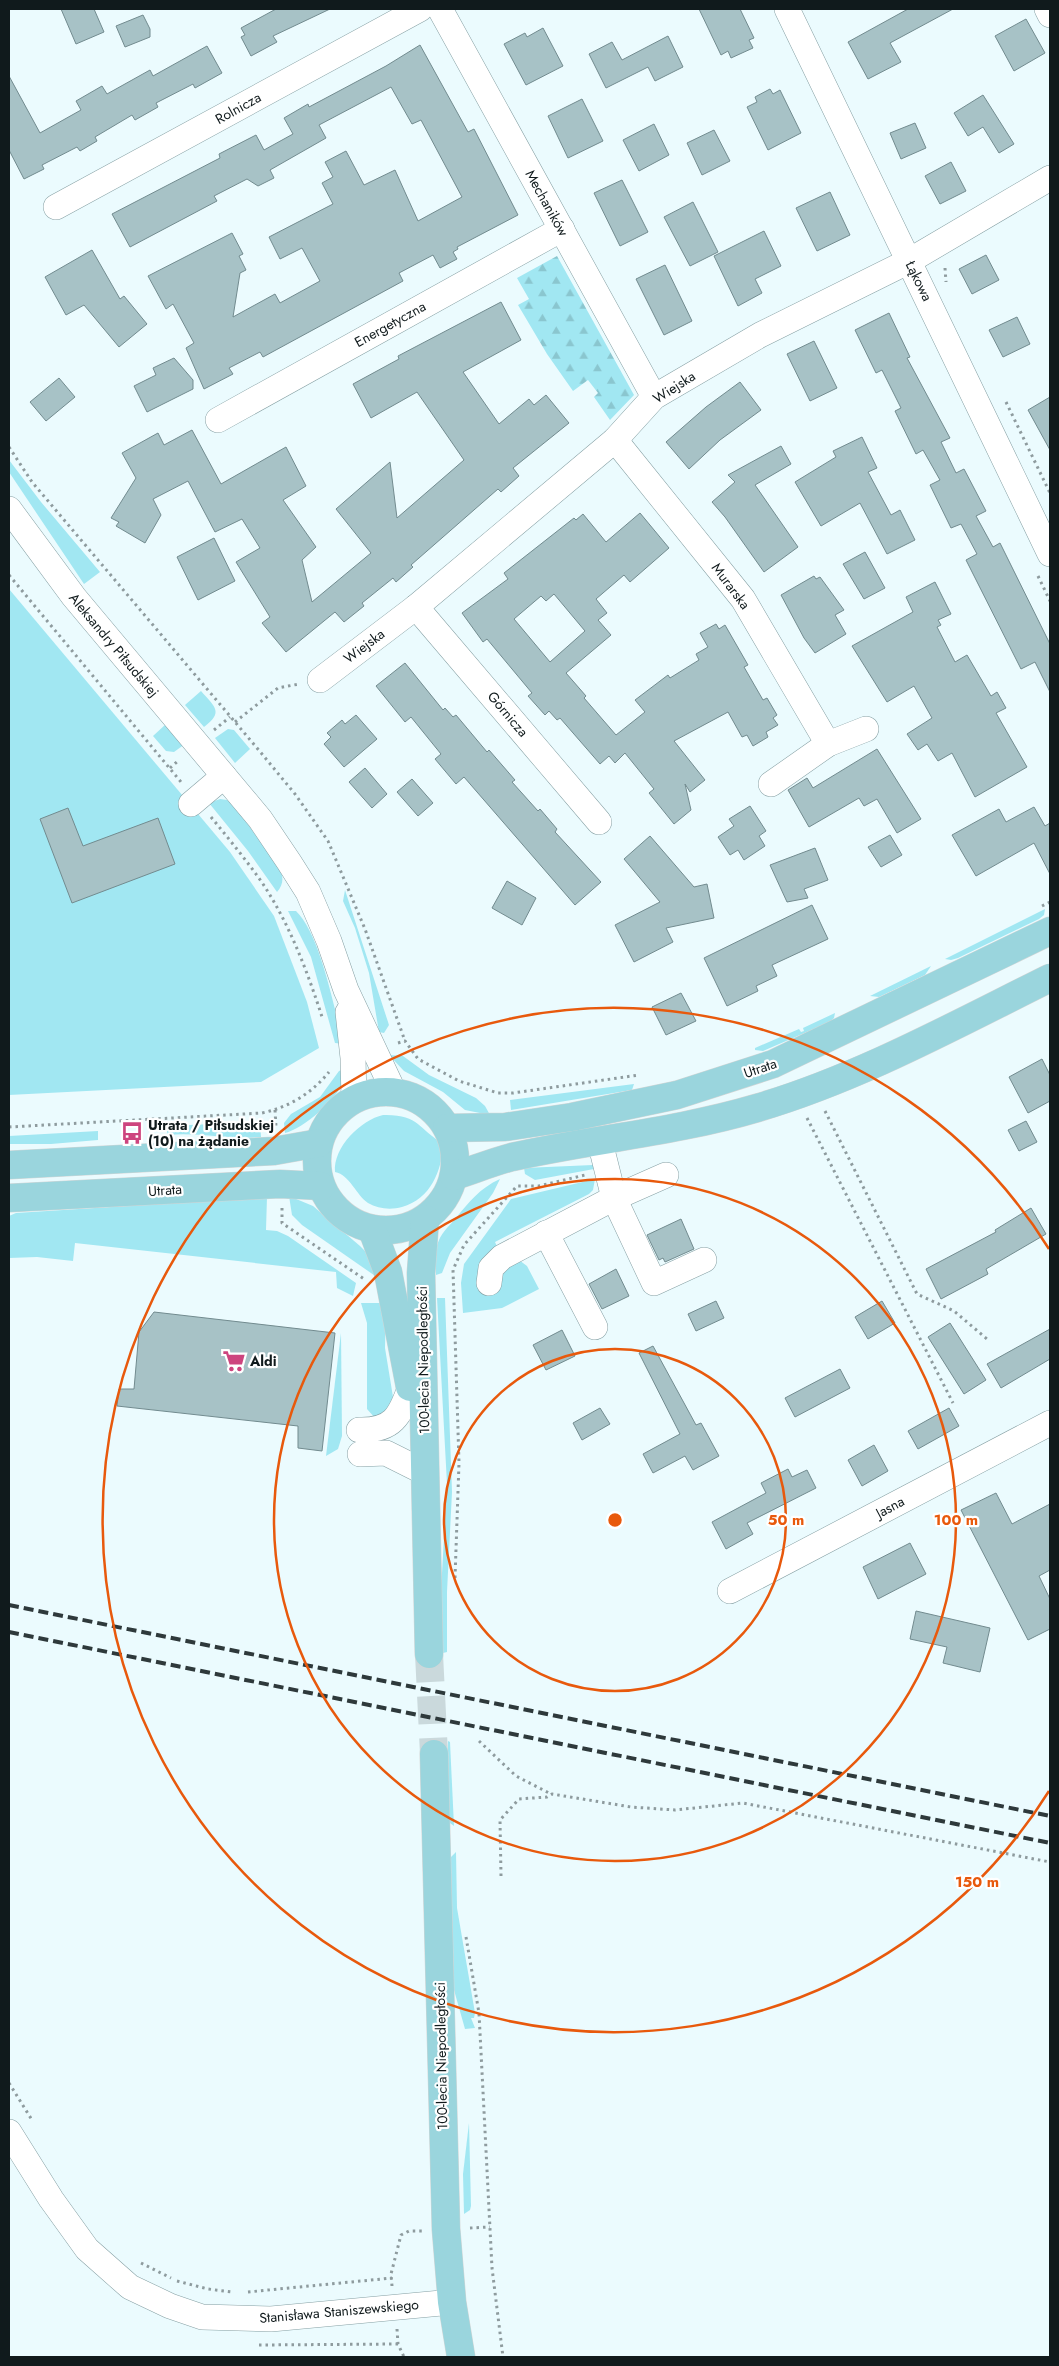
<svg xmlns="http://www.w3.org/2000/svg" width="1059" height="2366" font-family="Jost,sans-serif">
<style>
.green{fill:#a1e7f2}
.forest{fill:url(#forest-firs)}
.building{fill:#a7c2c6;stroke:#728b8f;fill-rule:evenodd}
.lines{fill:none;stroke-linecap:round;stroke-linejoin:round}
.major-tunnel{stroke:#cad9dc;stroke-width:28;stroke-dasharray:28 14;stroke-linecap:butt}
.minor-casing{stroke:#86a0a4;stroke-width:26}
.major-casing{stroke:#d4d6d6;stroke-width:29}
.path{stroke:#8e9b9e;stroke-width:3;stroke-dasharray:2.5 4;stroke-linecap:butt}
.minor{stroke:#fff;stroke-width:25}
.major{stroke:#9ad5dd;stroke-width:28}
.rail{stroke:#2e393b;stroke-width:4;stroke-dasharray:10 5;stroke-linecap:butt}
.ring{fill:none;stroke:#e8590c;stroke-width:2.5}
.labels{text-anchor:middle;stroke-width:4.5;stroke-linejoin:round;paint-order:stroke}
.street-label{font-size:14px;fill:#101a1c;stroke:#fff}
.poi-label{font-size:14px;font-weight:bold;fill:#101a1c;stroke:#fff;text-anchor:start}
.centre{fill:#e8590c;stroke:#fff;stroke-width:2.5}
.ring-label{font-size:15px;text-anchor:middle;font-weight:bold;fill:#e8590c;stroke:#fff;stroke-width:4.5;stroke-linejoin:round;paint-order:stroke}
</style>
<defs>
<pattern id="forest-firs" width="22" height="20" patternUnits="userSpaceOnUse" patternTransform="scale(1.25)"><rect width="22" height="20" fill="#a1e7f2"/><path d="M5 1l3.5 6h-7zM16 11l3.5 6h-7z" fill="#8ac6cf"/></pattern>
</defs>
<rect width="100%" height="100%" fill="#ebfbfe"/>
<!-- green -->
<g class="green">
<polygon points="9,460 41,502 100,572 84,584 9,472"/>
<polygon points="9,589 230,852 274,916 307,1002 319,1048 261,1082 9,1095"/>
<path d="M201 691C215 707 224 712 204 727L185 705Z"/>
<polygon points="166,724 185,744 174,752 166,751 153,736"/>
<polygon points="228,729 234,730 250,749 235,763 215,738"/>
<path d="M220 799 227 800 236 807 280 870C284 878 283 885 277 892L248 851 209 803Z"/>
<polygon points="345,890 389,1025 384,1033 379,1032 369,973 355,928 343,901"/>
<polygon points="1045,909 1044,915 1039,919 958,958 951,960 945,959"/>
<path d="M288 911H296C321 935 334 1010 344 1044L335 1043 311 957Z"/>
<polygon points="931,966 925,975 879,997 870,996"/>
<polygon points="835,1013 834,1018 830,1022 763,1051 755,1050 755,1048 799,1029 801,1032 804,1031 803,1028"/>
<polygon points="389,1055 403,1056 429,1075 476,1098 485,1106 490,1115 465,1110 443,1092 404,1071"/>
<path d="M344 1069C344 1072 344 1077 343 1081 338 1099 303 1129 285 1133L284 1123 291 1114 320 1097 339 1071Z"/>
<polygon points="634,1084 632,1090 511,1110 510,1100"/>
<path d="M383 1115C419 1114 418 1129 444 1144 441 1171 431 1199 402 1207 391 1210 378 1209 368 1203 356 1195 350 1175 335 1172 333 1147 361 1120 383 1115Z"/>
<path d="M260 1122 261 1137C230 1140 199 1132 168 1135L165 1126Z"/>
<polygon points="98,1131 98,1140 51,1144 9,1144 9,1136"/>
<polygon points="593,1165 594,1169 535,1180 525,1174 524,1168"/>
<path d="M500 1179 493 1193 450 1253 442 1273 436 1275C435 1264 434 1250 439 1240 443 1231 450 1225 456 1218 469 1202 480 1188 500 1179Z"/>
<polygon points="595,1179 593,1190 589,1194 495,1242 499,1251 498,1272 519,1260 527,1266 539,1289 502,1308 463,1313 461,1283 464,1264 511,1199"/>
<polygon points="289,1196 313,1206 360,1246 370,1256 381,1280 302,1225 292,1215"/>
<polygon points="267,1197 266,1230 277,1231 288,1236 356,1283 353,1296 337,1288 336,1272 75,1243 73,1261 37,1257 9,1258 9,1216 16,1213"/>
<polygon points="437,1298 445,1298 452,1492 447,1592 447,1652 443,1653 441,1591 447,1484"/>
<polygon points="361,1303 386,1303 385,1348 393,1397 389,1409 375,1418 367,1409 367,1323"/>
<polygon points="341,1333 342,1436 338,1449 326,1456"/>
<polygon points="448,1741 450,1742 454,1826 450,1823 448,1812"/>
<polygon points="456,1852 457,1908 475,2013 474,2018 471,2018 475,2028 465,2029 454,1990 450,1858"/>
<polygon points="469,2123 471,2206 470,2210 464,2214 463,2174"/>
</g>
<!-- forest -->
<polygon class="forest" points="557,256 634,395 610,420 594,397 598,393 588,380 573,391 547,354 518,305 529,299 517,278"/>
<!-- building -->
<g class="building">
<polygon points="61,9 94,9 104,32 76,44"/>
<polygon points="276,9 330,9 273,36 277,42 251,56 241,37 245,35 241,28"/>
<polygon points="699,9 740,9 754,38 749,40 753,48 731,58 728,51 721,55"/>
<polygon points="908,9 953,9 890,43 901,62 868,79 848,42"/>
<polygon points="143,15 150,29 150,37 125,47 116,26"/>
<polygon points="1026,19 1045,53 1014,71 995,36"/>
<polygon points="543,28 563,66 526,85 504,44 525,33 527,37"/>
<polygon points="668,36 683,67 655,81 648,67 606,88 589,54 612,42 622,60"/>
<polygon points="420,45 468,132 474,129 518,215 457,247 458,249 453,252 457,259 440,268 433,255 399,273 403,281 263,357 260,352 229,368 233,374 204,389 186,348 194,343 173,304 166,309 148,276 232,233 243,254 239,256 246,270 240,273 233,317 275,294 280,303 320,281 302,248 280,259 269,237 333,204 322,183 333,177 325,162 346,151 364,185 395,170 418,221 462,197 421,120 412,124 391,87 319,125 326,138 270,170 274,178 258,186 247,179 214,196 217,201 130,247 112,214 220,158 219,154 256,135 264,150 293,134 284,118 308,104 309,107 386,66"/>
<polygon points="207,46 222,73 195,88 193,84 156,103 158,107 135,120 132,115 95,137 97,141 80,151 77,147 42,165 44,169 24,179 9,150 9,76 40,133 81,110 76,101 102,86 107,94 150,70 153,76"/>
<polygon points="770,89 773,94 780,90 801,133 768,150 747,107 757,102 755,97"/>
<polygon points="983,95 1014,144 999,153 983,127 968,136 954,113"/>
<polygon points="582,99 603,141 568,158 548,116"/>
<polygon points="915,123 926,148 901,159 890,133"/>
<polygon points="654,124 669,155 639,171 623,140"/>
<polygon points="714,130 730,161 702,175 687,143"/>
<polygon points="951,162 966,191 940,204 925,176"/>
<polygon points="622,180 648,232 620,246 594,193"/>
<polygon points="830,192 850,235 817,251 796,208"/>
<polygon points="693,202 718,252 690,266 664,217"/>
<polygon points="764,231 781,266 755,279 762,293 738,306 714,256"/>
<polygon points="92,250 120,299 124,296 147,324 119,347 84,305 66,315 45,277"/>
<polygon points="986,255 999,280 972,294 959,269"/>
<polygon points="665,265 692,321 664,335 636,279"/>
<polygon points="501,302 521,340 463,372 499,424 529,399 534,405 546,395 569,423 513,468 519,476 501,492 498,489 411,565 413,567 396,582 393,578 362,603 364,606 344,622 335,612 286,652 262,623 270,617 236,562 260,548 242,519 215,532 188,481 153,499 161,515 145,543 116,526 119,522 111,518 136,478 122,453 158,433 164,445 192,430 221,484 286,447 306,486 283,500 316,547 302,560 312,602 371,553 336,509 390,462 397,518 464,460 417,392 371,418 353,384 399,359 398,356"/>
<polygon points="889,313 910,357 907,358 950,438 941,442 956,473 964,469 986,511 976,516 993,547 1000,543 1050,644 1050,692 1035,662 1021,669 966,560 977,554 961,524 951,528 930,485 940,480 923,450 916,454 895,411 901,408 882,370 876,373 855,330"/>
<polygon points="1017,317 1030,344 1003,357 989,330"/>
<polygon points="814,341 837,388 810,401 787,354"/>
<polygon points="174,358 193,380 193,389 147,412 134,386 156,375 153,368"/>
<polygon points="59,378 75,397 46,421 30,402"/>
<polygon points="740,382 761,410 720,440 689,469 666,442 706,407"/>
<polygon points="1050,397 1050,450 1028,410"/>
<polygon points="862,437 877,468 868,472 891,515 900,510 915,540 887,554 860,503 821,526 795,482 836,457 833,451"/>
<polygon points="781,446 791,464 755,485 798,547 764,572 725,517 712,502 735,482 728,475"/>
<path d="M640 513 669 548 630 582 624 575 596 599 607 613 598 620 611 635 566 673 586 696 584 698 616 735 645 712 635 700 668 675 670 678 699 660 696 654 708 647 700 633 716 624 719 629 725 625 748 665 744 667 763 700 767 698 777 715 773 718 778 725 766 732 768 737 753 746 747 735 742 737 728 712 674 741 705 780 690 792 685 784 691 810 674 824 649 793 654 789 625 753 615 763 609 756 600 764 560 718 557 720 549 711 545 715 528 696 532 693 487 639 483 642 462 613 508 579 504 573 574 518 576 520 583 514 606 542ZM554 594 585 631 550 662 514 619 541 596 546 601Z"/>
<polygon points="214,538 235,581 198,600 177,557"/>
<polygon points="865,552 885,588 864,599 843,564"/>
<polygon points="814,576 816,579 820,577 844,610 835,615 846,634 815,653 804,638 781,595"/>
<polygon points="935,582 951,614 938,620 941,625 937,627 955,662 967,655 991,696 997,692 1006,708 996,713 1027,767 975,797 952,753 938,761 927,744 918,750 907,734 932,718 914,686 887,702 852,646 913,612 906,597"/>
<polygon points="405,663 443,710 445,708 453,717 456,715 487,752 489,750 515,780 512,782 538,811 540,809 557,829 555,832 601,882 575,905 464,777 456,784 435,759 441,754 411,717 405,722 376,686"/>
<polygon points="356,715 377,739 344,767 324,744 331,737 327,733 342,720 345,724"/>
<polygon points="877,749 921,819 897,833 877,799 864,806 859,798 809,827 788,790 807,778 813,788"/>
<polygon points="365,768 387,794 372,808 349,782"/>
<polygon points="412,779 433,803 418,816 397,792"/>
<polygon points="750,806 766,831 759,836 765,846 744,860 738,850 730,855 718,837 734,826 729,819"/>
<polygon points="1034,807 1045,826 1050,823 1050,874 1034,843 976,876 952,835 999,809 1006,822"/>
<polygon points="68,808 83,846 158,818 175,864 72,903 40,819"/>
<polygon points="890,835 902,855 881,867 868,847"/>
<polygon points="650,836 694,887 707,884 714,918 666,928 673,942 634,962 615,925 660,902 624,859"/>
<polygon points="815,848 828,880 804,889 808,898 787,902 770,865"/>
<polygon points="507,881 536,898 522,925 492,908"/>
<polygon points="812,905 828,939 772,965 777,976 756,986 758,991 727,1006 704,958"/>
<polygon points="681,993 696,1021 666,1035 652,1007"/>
<polygon points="1042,1059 1050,1075 1050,1101 1028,1113 1009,1077"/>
<polygon points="1026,1121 1037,1142 1019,1151 1008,1130"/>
<polygon points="1031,1208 1046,1234 986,1269 988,1274 941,1299 926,1269 996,1232 995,1230"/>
<polygon points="681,1219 694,1249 665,1262 663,1258 659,1260 647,1235"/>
<polygon points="616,1269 629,1296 602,1309 589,1284"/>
<polygon points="716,1301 724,1318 696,1331 688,1314"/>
<polygon points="882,1301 895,1323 868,1339 855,1317"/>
<polygon points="154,1312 335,1333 322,1451 298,1448 298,1426 117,1406 119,1389 134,1389 139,1332"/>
<polygon points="950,1323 986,1380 964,1394 928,1337"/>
<polygon points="1050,1329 1050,1359 1001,1388 987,1364"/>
<polygon points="562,1330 575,1356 546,1370 533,1345"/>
<polygon points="653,1346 696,1425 701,1423 719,1456 693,1470 685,1456 653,1473 643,1454 680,1434 639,1353"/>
<polygon points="840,1369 850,1388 795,1417 785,1398"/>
<polygon points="600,1408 610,1424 582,1440 573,1423"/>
<polygon points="949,1408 959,1426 918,1449 908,1431"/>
<polygon points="874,1445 888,1471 862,1486 848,1460"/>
<polygon points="788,1469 792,1477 807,1470 816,1488 747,1523 753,1534 726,1549 712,1522 766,1493 761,1483"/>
<polygon points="996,1493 1012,1524 1050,1504 1050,1570 1039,1576 1050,1599 1050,1629 1028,1640 961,1510"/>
<polygon points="910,1543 926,1574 878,1599 863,1567"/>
<polygon points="916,1611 990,1628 980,1672 943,1663 947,1647 910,1639"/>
</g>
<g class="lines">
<!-- major-tunnel -->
<polyline class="major-tunnel" points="429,1654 434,1754"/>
<defs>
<g id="minor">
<polyline points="440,9 654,397"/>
<polyline points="787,9 1050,554"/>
<polyline points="1047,9 1050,15"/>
<polyline points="56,207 420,9"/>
<polyline points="218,420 562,229"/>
<polyline points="615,440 743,599 828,744"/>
<polyline points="9,509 74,597 260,819 289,862 308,892 329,941 346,990 394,1092"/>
<polyline points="416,607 599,822"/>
<polyline points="320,680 416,607 615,440 654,397 760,335 909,261 1050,178"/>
<polyline points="771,784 828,744 866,729"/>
<polyline points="191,804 224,776"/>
<polyline points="348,1012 353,1058 354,1100"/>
<polyline points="600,1142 614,1198 654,1283 704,1260"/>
<polyline points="546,1233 595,1327"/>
<polyline points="489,1283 491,1268 502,1257 614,1198 666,1175"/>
<path d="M359 1430C393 1431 400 1416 410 1388"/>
<polyline points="360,1454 386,1453 420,1470"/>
<polyline points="730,1591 1050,1423"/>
<polyline points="9,2132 51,2199 87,2249 130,2287 170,2306 202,2317 271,2319 452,2302"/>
</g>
<g id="major">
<circle cx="386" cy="1161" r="69"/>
<polyline points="447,1128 505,1127 572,1117 677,1095 773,1064 1050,931"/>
<polyline points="9,1165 274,1151 319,1143"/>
<path d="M454 1176C473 1170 493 1162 512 1157 593 1139 676 1132 757 1108 859 1078 955 1025 1050 978"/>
<polyline points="9,1198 280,1184 321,1186"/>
<polyline points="425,1219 421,1273 429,1654"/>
<polyline points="372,1229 388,1272 410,1387"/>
<polyline points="434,1754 446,2229 452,2302 461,2357"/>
</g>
</defs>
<!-- minor casing -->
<use href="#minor" class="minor-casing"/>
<!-- major casing -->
<use href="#major" class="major-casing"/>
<!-- path -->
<g class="path">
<polyline points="945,268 946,282"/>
<polyline points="1006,402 1050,493"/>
<polyline points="9,447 32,482 257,748 295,794 328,841 365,929 405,1041"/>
<polyline points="9,575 181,782"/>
<polyline points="1038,576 1050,601"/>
<polyline points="235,722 278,688 299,684"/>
<polyline points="214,730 230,717"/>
<polyline points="170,768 179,760"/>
<path d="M211 817C229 839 247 861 263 884 290 925 308 973 323 1020"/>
<polyline points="1042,906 1050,902"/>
<polyline points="398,1043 405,1041 418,1059 459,1081 498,1093 513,1093 639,1075"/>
<polyline points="275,1110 276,1127"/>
<polyline points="825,1111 917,1294 954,1311 987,1339"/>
<polyline points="807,1118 953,1403"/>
<path d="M9 1127 262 1113C289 1107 311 1094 329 1072"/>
<polyline points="282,1208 282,1223 364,1279"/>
<polyline points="455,1578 459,1463 453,1270 464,1245 517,1186 539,1186 585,1175"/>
<polyline points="479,1741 516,1776 551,1794"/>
<polyline points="501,1876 500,1820 519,1799 547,1797 552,1794 631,1807 675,1810 743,1803 1050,1862"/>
<polyline points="466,1937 479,2013 492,2268 503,2357"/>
<polyline points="9,2083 32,2120"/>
<polyline points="470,2228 490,2227"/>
<polyline points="141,2263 171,2278"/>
<polyline points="177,2281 208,2289 232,2292"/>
<polyline points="392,2286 391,2274 401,2235 409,2231 422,2231"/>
<polyline points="248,2292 392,2278"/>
<polyline points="397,2329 398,2344 404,2357"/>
<polyline points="259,2345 398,2344"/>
</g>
<!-- minor -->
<use href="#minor" class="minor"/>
<!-- major -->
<use href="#major" class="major"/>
<!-- rail -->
<g class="rail">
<polyline points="9,1605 1050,1816"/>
<polyline points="9,1632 1050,1843"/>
</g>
</g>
<!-- distance rings -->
<g class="ring">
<circle cx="615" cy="1520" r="171"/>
<circle cx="615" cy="1520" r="341"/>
<path d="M1049 1791A512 512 0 1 1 1049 1249"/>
</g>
<!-- icons -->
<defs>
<symbol id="bus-bare" viewBox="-9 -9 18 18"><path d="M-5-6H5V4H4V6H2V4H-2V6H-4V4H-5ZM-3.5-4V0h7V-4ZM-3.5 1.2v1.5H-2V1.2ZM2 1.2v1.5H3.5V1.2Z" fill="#cd447e" stroke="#fff" stroke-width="2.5" paint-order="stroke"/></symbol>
<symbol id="supermarket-bare" viewBox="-9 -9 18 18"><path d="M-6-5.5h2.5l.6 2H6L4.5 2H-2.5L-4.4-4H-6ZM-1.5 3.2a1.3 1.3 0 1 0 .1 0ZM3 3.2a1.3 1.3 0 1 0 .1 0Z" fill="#cd447e" stroke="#fff" stroke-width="2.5" paint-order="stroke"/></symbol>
</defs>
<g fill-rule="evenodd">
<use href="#bus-bare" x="116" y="1117" width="32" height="32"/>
<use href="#supermarket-bare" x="218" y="1345" width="32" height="32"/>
</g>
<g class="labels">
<!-- street labels -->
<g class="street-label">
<text transform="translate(238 108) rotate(-29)" y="5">Rolnicza</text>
<text transform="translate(547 203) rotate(61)" y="5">Mechaników</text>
<text transform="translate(919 281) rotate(64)" y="5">Łąkowa</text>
<text transform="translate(390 324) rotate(-29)" y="5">Energetyczna</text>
<text transform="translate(674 387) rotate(-33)" y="5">Wiejska</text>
<text transform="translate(731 586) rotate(53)" y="5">Murarska</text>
<text transform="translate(114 645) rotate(50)" y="5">Aleksandry Piłsudskiej</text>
<text transform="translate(364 646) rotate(-37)" y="5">Wiejska</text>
<text transform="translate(508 714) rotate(50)" y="5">Górnicza</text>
<text transform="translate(760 1068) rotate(-19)" y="5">Utrata</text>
<text transform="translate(165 1190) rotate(-4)" y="5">Utrata</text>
<text transform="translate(423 1360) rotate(-91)" y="5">100-lecia Niepodległości</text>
<text transform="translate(890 1507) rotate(-28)" y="5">Jasna</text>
<text transform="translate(441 2056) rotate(-91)" y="5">100-lecia Niepodległości</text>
<text transform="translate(339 2311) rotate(-5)" y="5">Stanisława Staniszewskiego</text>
</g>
<!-- poi labels -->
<g class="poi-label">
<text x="148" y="1130">Utrata / Piłsudskiej<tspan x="148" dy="16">(10) na żądanie</tspan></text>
<text x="250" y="1366">Aldi</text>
</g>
</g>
<circle cx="615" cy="1520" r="8" class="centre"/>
<g class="ring-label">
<text x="786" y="1525">50 m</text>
<text x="956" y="1525">100 m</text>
<text x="977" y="1887">150 m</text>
</g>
<!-- border -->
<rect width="1059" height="2366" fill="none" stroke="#101a1c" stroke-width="20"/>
</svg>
